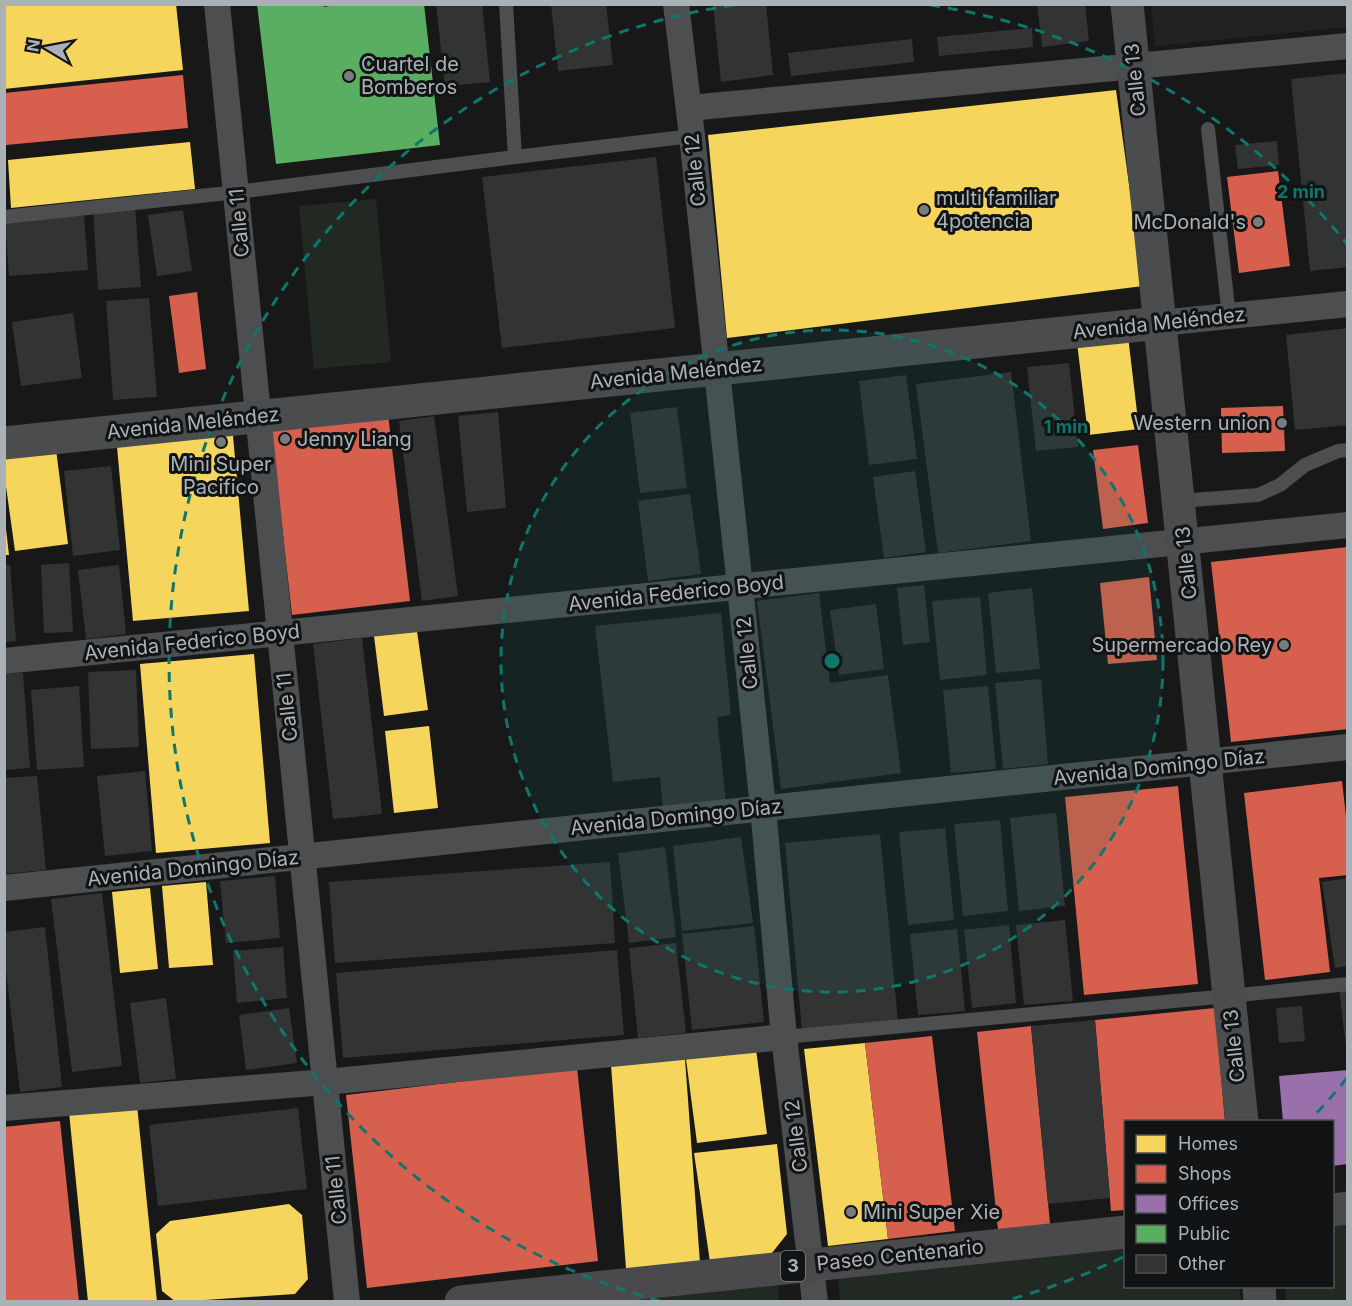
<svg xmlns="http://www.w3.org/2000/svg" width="1352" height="1306" font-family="Inter,sans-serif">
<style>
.built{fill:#222224}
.green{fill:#222822}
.homes{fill:#f6d55c}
.shops{fill:#d6604d}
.offices{fill:#9970ab}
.public{fill:#5aae61}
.building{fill:#323333}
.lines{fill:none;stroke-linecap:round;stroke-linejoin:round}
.lane{stroke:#4d4e50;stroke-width:14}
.street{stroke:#4d4e50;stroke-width:26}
.secondary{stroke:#4b4c4e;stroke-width:33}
.primary{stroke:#4a4a4c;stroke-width:33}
.ring{fill:none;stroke:#0f766e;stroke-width:3;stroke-dasharray:10 8}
.poi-dot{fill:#787c7f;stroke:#121314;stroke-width:2}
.labels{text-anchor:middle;stroke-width:6;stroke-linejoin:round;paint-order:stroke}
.shield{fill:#121314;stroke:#7d8286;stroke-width:1.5}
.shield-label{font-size:18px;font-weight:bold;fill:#abb2b7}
.poi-label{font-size:20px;fill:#abb2b7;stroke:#121314;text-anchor:start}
.street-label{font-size:20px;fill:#abb2b7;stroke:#121314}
.centre{fill:#0f766e;stroke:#121314;stroke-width:3}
.ring-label{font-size:18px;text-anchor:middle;font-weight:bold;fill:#0f766e;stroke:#121314;stroke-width:6;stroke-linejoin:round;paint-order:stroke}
</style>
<rect width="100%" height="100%" fill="#181818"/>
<!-- built -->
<polygon class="built" points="1151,5 1347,5 1347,27 1155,46"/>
<!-- green -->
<g class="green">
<polygon points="376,199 391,362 314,369 299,206"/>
<polygon points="1347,1223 1347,1301 1286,1301 1285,1287 1332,1286 1333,1225"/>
<polygon points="1125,1245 1126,1286 1239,1287 1241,1301 840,1301 838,1276"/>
<polygon points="778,1285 779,1301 616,1302"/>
</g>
<!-- homes -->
<g class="homes">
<polygon points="4,4 176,4 183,70 4,89"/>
<polygon points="1116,90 1143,286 727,338 708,135"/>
<polygon points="190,142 195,189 11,208 8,160"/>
<polygon points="1128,336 1139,429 1088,435 1077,342"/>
<polygon points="232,425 249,611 133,621 116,436"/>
<polygon points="56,449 68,544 15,551 4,472 4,456"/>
<polygon points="4,529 6,529 9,555 4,555"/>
<polygon points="417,631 428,710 384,716 374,636"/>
<polygon points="254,654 270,843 156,853 140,664"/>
<polygon points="429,726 438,808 394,813 385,731"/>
<polygon points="206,882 213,965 169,968 162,886"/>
<polygon points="150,888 158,969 120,973 112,892"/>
<polygon points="865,1043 888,1239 828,1246 804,1049"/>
<polygon points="756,1049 767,1134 697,1143 686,1059"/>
<polygon points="685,1059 700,1263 626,1269 611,1065"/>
<polygon points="137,1105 157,1302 88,1302 69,1112"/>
<polygon points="777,1144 787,1234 768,1258 710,1262 694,1153"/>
<polygon points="289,1204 302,1215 308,1279 295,1294 176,1302 162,1291 156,1234 170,1221"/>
</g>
<!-- shops -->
<g class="shops">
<polygon points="183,75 188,128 6,145 4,127 4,93"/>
<polygon points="1278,171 1290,266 1239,273 1227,177"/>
<polygon points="197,292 206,369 179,373 169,296"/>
<polygon points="1283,406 1285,451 1222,453 1221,408"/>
<polygon points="388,414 410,601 292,615 271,428"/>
<polygon points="1138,445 1148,523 1103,529 1093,450"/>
<polygon points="1348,547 1348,729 1231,742 1211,562"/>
<polygon points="1149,577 1157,660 1108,664 1100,583"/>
<polygon points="1342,781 1348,834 1348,875 1319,878 1330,972 1265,980 1244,793"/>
<polygon points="1178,786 1198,984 1084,995 1065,797"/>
<polygon points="1215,1008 1225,1122 1126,1122 1126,1210 1111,1211 1095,1020"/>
<polygon points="1031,1026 1051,1234 999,1239 977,1032"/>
<polygon points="932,1036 955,1231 888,1239 865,1043"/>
<polygon points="577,1068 598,1261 367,1288 346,1095"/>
<polygon points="60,1121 79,1302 4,1302 4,1127"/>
</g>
<!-- offices -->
<polygon class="offices" points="1348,1070 1348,1164 1332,1166 1332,1122 1283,1122 1279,1076"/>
<!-- public -->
<polygon class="public" points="257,4 324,4 324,7 339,4 424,4 440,145 276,164"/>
<!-- building -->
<g class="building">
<polygon points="436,4 482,4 490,82 445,86"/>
<polygon points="551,4 606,4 613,65 558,71"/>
<polygon points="713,4 766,4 773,75 721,82"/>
<polygon points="1037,4 1085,4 1089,41 1042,47"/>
<polygon points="1032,28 1033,47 939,56 937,37"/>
<polygon points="912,39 914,62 791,76 788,53"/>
<polygon points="1348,73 1348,267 1310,271 1291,79"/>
<polygon points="1277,141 1279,165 1238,169 1235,145"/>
<polygon points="656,157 675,328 502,348 482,177"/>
<polygon points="135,207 141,287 98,290 93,210"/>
<polygon points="183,210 192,271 157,276 148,215"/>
<polygon points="84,214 88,270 9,276 5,220"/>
<polygon points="149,298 157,397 113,400 106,301"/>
<polygon points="73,313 82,378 21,386 12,322"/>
<polygon points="1348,328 1348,425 1295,430 1286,335"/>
<polygon points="1069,363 1078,447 1036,451 1027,367"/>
<polygon points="1011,372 1031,541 938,553 916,384"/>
<polygon points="906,375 917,459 869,465 859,381"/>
<polygon points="677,407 687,488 640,493 630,413"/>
<polygon points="498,412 506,508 467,512 458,416"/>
<polygon points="434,416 458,596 422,601 399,421"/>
<polygon points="111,466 120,550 73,556 64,471"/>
<polygon points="915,471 926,552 884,558 873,477"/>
<polygon points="690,494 701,574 648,581 638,501"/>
<polygon points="69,563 73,632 44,633 41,565"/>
<polygon points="5,565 10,565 16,641 5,642"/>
<polygon points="119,565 126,634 86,639 78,570"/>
<polygon points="924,585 930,642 903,645 897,588"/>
<polygon points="1032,588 1040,669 996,673 988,593"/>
<polygon points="819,593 830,683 888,675 901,773 781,789 757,601"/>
<polygon points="980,597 987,675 940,680 932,601"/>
<polygon points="876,604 884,669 839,675 830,610"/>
<polygon points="721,613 731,715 717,717 726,803 663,810 660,777 613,782 595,626"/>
<polygon points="362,638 382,814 333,819 313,644"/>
<polygon points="136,670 139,747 91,749 88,672"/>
<polygon points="23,673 30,768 4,770 4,674"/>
<polygon points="1041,679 1048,764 1003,769 995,683"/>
<polygon points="79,686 84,767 37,770 31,690"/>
<polygon points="988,686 996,769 951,773 943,690"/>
<polygon points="145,771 152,851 105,856 97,776"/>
<polygon points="37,776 46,870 4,874 4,778"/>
<polygon points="1056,813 1065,906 1019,911 1010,818"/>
<polygon points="1000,820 1008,911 963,916 954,824"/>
<polygon points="945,828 954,920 908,925 899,832"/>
<polygon points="880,834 898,1021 802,1031 785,843"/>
<polygon points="741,837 753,923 682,931 673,846"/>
<polygon points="665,847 676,937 629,943 618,853"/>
<polygon points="610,862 615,943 335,963 329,882"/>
<polygon points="275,876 280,938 226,943 220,881"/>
<polygon points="1348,878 1348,966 1335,968 1322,882"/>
<polygon points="102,893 122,1066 72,1072 51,899"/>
<polygon points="1065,920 1073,1001 1024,1005 1016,925"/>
<polygon points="1009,925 1016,1003 972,1008 964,930"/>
<polygon points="754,926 764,1022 692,1030 682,934"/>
<polygon points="45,927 62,1087 20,1092 4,952 4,932"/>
<polygon points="957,929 965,1011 918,1015 910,934"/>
<polygon points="676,943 686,1033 638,1038 629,948"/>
<polygon points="283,947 287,998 237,1003 233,951"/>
<polygon points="617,950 624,1035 343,1058 336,973"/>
<polygon points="1348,989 1348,1047 1346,1047 1339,990"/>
<polygon points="166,998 176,1079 140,1083 130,1003"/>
<polygon points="1302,1006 1305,1041 1279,1043 1276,1008"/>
<polygon points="289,1008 297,1063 246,1070 239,1015"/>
<polygon points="1095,1020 1110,1198 1048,1204 1031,1026"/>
<polygon points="298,1108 307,1189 158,1206 149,1125"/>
</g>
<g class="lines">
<!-- lane -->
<g class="lane">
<polyline points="1208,129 1229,316"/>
<polyline points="515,157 692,136"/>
<polyline points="4,217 237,192 515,157 506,4"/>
<polyline points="1179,501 1258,495 1280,485 1305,465 1338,451 1348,450"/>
<polyline points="784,1037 1229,996 1348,984"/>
</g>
<!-- street -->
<g class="street">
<polyline points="217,4 347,1302"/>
<polyline points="676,4 692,136 740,587 763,808 784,1037 815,1302"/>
<polyline points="689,108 1348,46"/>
<polyline points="1160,323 1348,304"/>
<polyline points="4,661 1348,525"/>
<polyline points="4,888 1348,747"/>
<polyline points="4,1108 326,1082 784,1037"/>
</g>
<!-- secondary -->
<g class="secondary">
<polyline points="1127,4 1242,1122"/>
<polyline points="4,443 1160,323"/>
<polyline points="1259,1286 1260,1302"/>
</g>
<!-- primary -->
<g class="primary">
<polyline points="1332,1210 1348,1208"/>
<polyline points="461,1302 1126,1232"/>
</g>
</g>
<!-- distance rings -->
<circle cx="832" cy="661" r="331" fill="#0f766e" fill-opacity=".12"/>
<g class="ring">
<circle cx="832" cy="661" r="331"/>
<path d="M1347 1078A663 663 0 0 1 1313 1117M1123 1257A663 663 0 0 1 1004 1301M660 1301A663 663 0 0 1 734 5M930 5A663 663 0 0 1 1347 244"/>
</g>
<!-- markers -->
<g class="poi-dot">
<circle cx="349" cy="76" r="6"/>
<circle cx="924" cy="210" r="6"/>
<circle cx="1258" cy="222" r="6"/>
<circle cx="1282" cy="423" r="6"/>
<circle cx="285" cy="439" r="6"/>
<circle cx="221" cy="442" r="6"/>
<circle cx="1284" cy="645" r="6"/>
<circle cx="851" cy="1212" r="6"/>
</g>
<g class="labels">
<!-- shield labels -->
<rect class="shield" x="781" y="1251" width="24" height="30" rx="4.5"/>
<g class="shield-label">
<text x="793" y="1272">3</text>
</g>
<!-- poi labels -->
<g class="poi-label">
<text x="361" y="71">Cuartel de<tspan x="361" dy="23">Bomberos</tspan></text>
<text x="936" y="205">multi familiar<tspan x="936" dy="23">4potencia</tspan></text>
<text x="1246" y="229" text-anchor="end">McDonald's</text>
<text x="1270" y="430" text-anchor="end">Western union</text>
<text x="297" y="446">Jenny Liang</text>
<text x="221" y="471" text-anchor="middle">Mini Super<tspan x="221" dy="23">Pacifico</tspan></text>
<text x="1272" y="652" text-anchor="end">Supermercado Rey</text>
<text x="863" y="1219">Mini Super Xie</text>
</g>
<!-- street labels -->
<g class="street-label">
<text transform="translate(1135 80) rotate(-96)" y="7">Calle 13</text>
<text transform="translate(695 170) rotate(-96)" y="7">Calle 12</text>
<text transform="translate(239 223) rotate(-95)" y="7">Calle 11</text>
<text transform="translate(1159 323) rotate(-6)" y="7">Avenida Meléndez</text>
<text transform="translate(676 373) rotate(-6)" y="7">Avenida Meléndez</text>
<text transform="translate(193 423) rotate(-6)" y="7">Avenida Meléndez</text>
<text transform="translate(1186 563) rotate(-96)" y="7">Calle 13</text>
<text transform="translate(676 593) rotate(-6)" y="7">Avenida Federico Boyd</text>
<text transform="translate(192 642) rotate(-6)" y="7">Avenida Federico Boyd</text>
<text transform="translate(747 653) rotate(-96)" y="7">Calle 12</text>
<text transform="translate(287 707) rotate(-96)" y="7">Calle 11</text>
<text transform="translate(1159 767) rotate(-6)" y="7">Avenida Domingo Díaz</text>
<text transform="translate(676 817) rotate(-6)" y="7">Avenida Domingo Díaz</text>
<text transform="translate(193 868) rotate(-6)" y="7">Avenida Domingo Díaz</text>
<text transform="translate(1234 1046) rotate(-96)" y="7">Calle 13</text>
<text transform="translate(796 1136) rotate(-97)" y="7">Calle 12</text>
<text transform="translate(336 1190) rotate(-96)" y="7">Calle 11</text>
<text transform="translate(900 1255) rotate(-6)" y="7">Paseo Centenario</text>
</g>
</g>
<circle cx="832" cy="661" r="9" class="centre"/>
<g class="ring-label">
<text x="1301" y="198">2 min</text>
<text x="1066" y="433">1 min</text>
</g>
<!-- border -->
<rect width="1352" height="1306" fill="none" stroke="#abb2b7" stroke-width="12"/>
<!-- legend -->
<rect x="1124" y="1120" width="210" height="168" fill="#121314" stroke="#4f5355" stroke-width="1.5"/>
<rect x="1136" y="1135" width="30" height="18" fill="#f6d55c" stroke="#4f5355" stroke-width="1.5"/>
<text x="1178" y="1150" font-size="18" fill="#abb2b7">Homes</text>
<rect x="1136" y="1165" width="30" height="18" fill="#d6604d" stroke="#4f5355" stroke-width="1.5"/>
<text x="1178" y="1180" font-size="18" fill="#abb2b7">Shops</text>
<rect x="1136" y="1195" width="30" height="18" fill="#9970ab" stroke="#4f5355" stroke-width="1.5"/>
<text x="1178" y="1210" font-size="18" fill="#abb2b7">Offices</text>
<rect x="1136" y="1225" width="30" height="18" fill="#5aae61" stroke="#4f5355" stroke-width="1.5"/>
<text x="1178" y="1240" font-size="18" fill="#abb2b7">Public</text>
<rect x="1136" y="1255" width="30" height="18" fill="#323333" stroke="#4f5355" stroke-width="1.5"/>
<text x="1178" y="1270" font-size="18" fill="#abb2b7">Other</text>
<!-- north arrow -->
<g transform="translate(48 48) rotate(280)" stroke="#121314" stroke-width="4.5" paint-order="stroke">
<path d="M0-4.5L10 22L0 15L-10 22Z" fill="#abb2b7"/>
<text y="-9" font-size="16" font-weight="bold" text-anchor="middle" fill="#abb2b7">N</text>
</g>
</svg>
